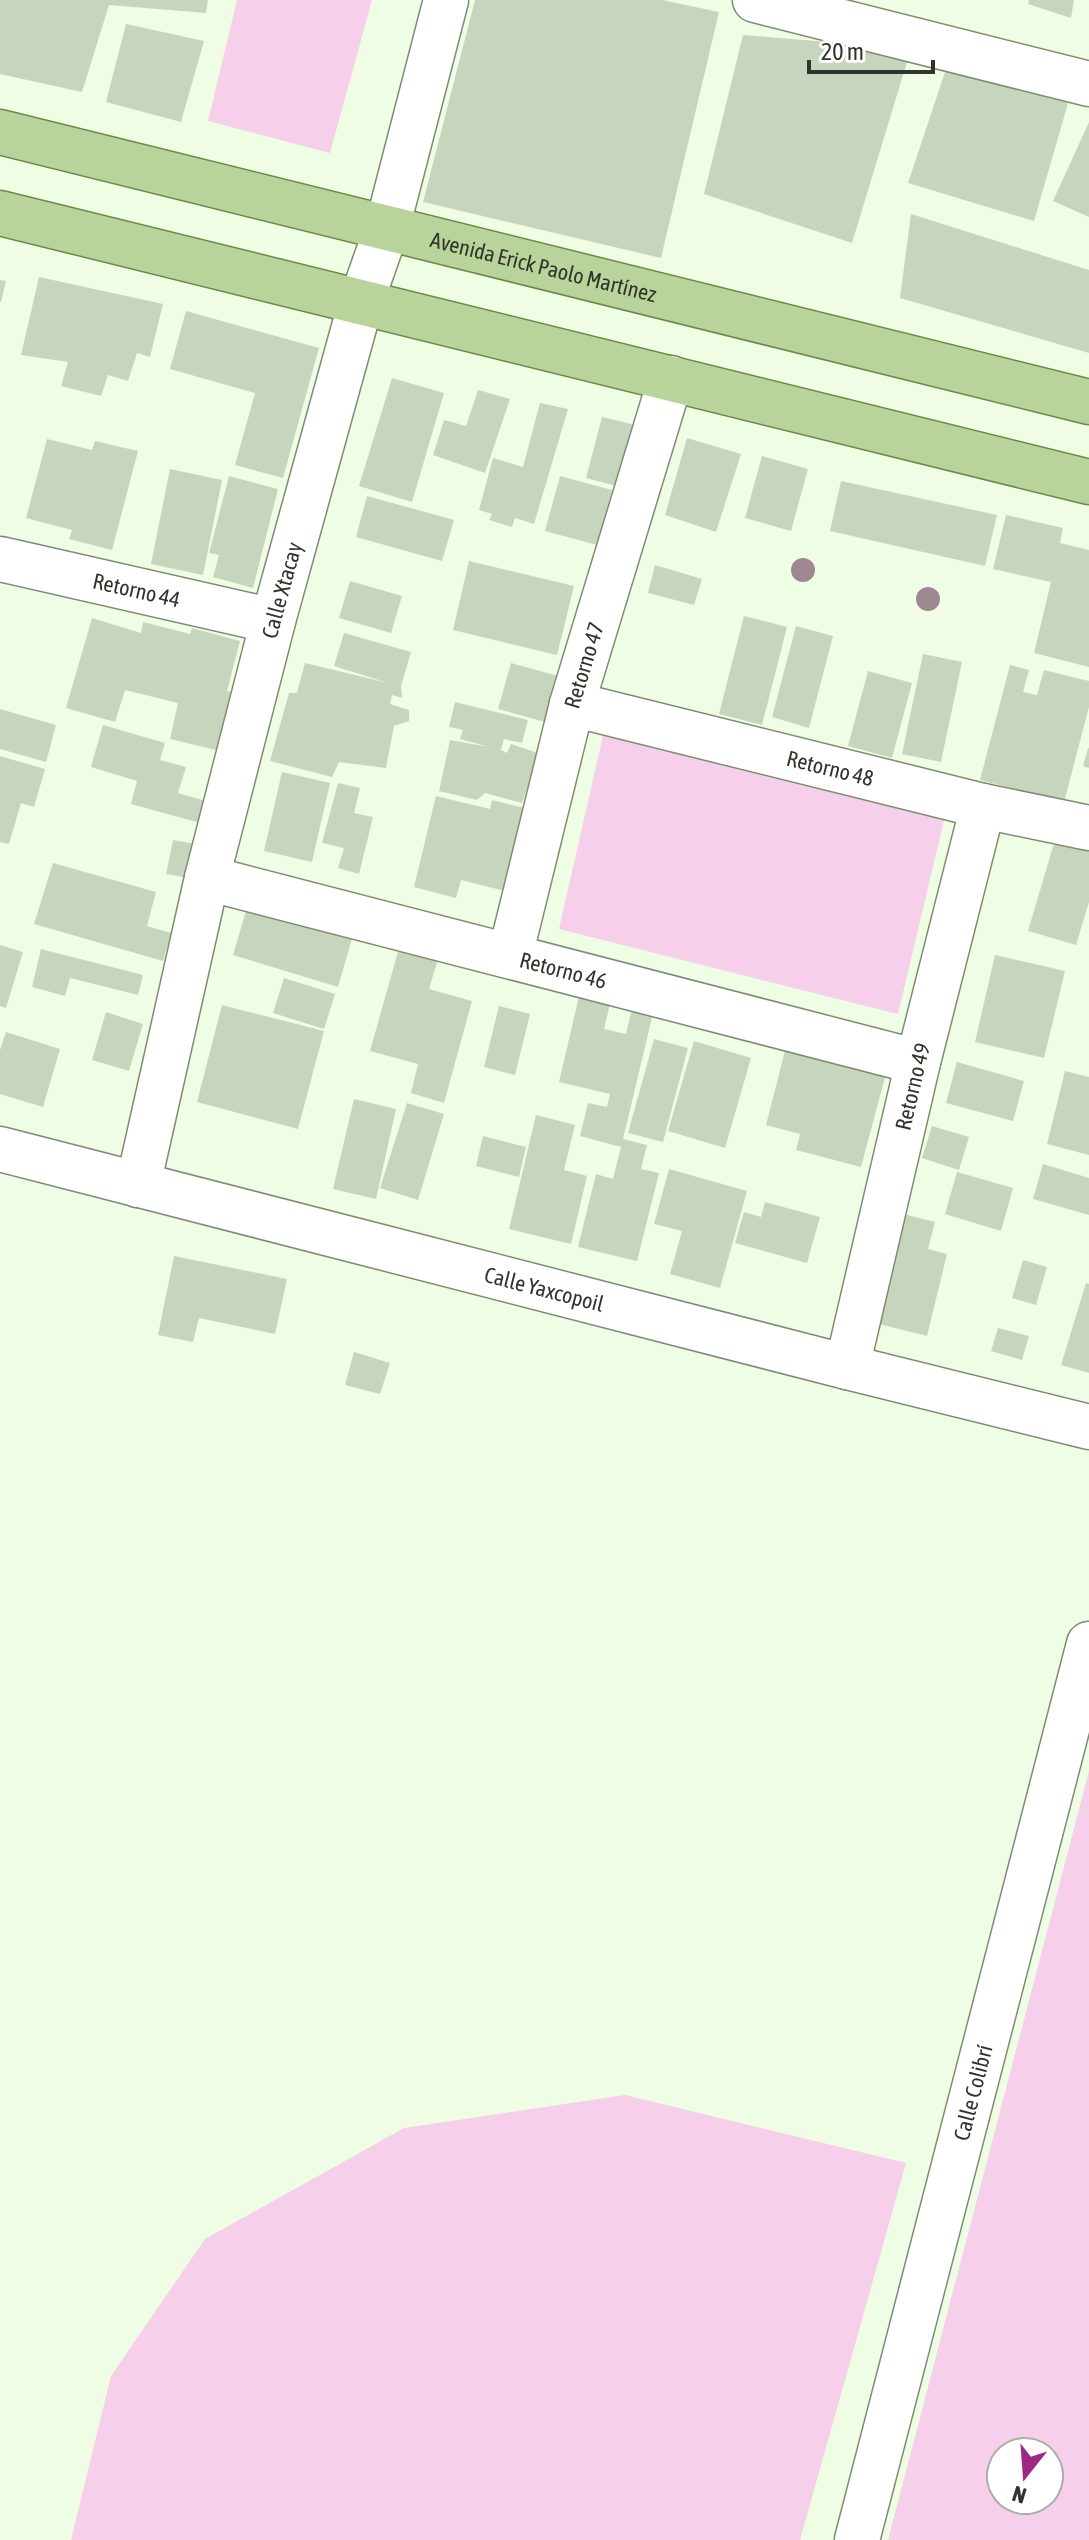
<svg xmlns="http://www.w3.org/2000/svg" width="1089" height="2540" font-family="'Asap Condensed',sans-serif">
<style>
.green{fill:#f6cfea;fill-rule:evenodd}
.building{fill:#c8d5bd}
.lines{fill:none;stroke-linecap:round;stroke-linejoin:round}
.minor-casing{stroke:#7f8c75;stroke-width:47}
.major-casing{stroke:#698a49;stroke-width:47}
.minor{stroke:#fff;stroke-width:44}
.major{stroke:#b8d49b;stroke-width:44}
.tree{fill:#9e8993}
.labels{text-anchor:middle;stroke-width:8;stroke-linejoin:round;paint-order:stroke}
.street-label{font-size:22px;fill:#30352b;stroke:#fff}
</style>
<rect width="100%" height="100%" fill="#effde4"/>
<!-- green -->
<g class="green">
<polygon points="237,0 372,0 330,153 208,121"/>
<polygon points="605,727 946,812 898,1014 559,929"/>
<path d="M1089 1771V2540H888ZM1001 2452H1049V2500H1001Z"/>
<polygon points="625,2095 906,2163 800,2540 71,2540 111,2376 205,2239 404,2128"/>
</g>
<!-- building -->
<g class="building">
<polygon points="0,0 208,0 206,13 109,5 82,92 0,74"/>
<polygon points="475,0 662,0 719,12 661,258 423,202"/>
<polygon points="1029,0 1074,0 1071,18 1028,4"/>
<polygon points="126,24 204,41 181,122 106,102"/>
<polygon points="743,35 911,49 852,243 704,194"/>
<polygon points="947,66 1068,103 1034,221 908,183"/>
<polygon points="1089,122 1089,217 1053,201"/>
<polygon points="911,214 1089,270 1089,353 900,298"/>
<polygon points="39,277 163,304 150,357 137,353 128,381 108,375 101,396 61,386 68,362 21,355"/>
<polygon points="0,280 6,281 1,302 0,302"/>
<polygon points="186,311 319,348 283,478 235,465 255,393 170,369"/>
<polygon points="392,378 444,393 412,502 359,486"/>
<polygon points="478,390 510,399 485,473 433,455 444,420 466,426"/>
<polygon points="540,403 568,409 534,524 515,518 512,527 489,520 492,514 479,510 493,458 523,467"/>
<polygon points="602,417 636,425 620,487 586,478"/>
<polygon points="687,438 741,454 716,532 665,515"/>
<polygon points="47,439 92,450 95,441 138,451 112,550 69,539 72,530 26,518"/>
<polygon points="762,456 808,469 791,531 745,518"/>
<polygon points="170,469 222,480 203,575 151,564"/>
<polygon points="229,476 278,489 253,588 213,577 219,555 209,553"/>
<polygon points="560,476 612,490 597,545 545,531"/>
<polygon points="841,481 997,515 985,566 830,531"/>
<polygon points="367,496 454,520 442,561 356,537"/>
<polygon points="1006,515 1063,528 1060,543 1089,550 1089,667 1034,653 1051,582 993,569"/>
<polygon points="469,561 574,586 557,655 453,630"/>
<polygon points="655,565 702,579 694,605 648,593"/>
<polygon points="350,581 402,596 391,633 339,618"/>
<polygon points="744,616 787,627 762,725 719,714"/>
<polygon points="92,618 141,633 143,622 190,634 192,628 240,641 227,691 231,692 216,750 170,739 178,703 125,690 115,722 66,708"/>
<polygon points="796,626 833,636 809,728 772,717"/>
<polygon points="344,633 411,652 401,686 402,698 392,695 390,704 409,710 409,721 394,726 386,768 339,762 332,777 270,761 289,693 297,693 305,663 388,683 334,666"/>
<polygon points="923,654 962,662 941,762 902,754"/>
<polygon points="511,663 569,679 556,725 498,709"/>
<polygon points="1010,665 1029,670 1023,692 1037,695 1044,670 1089,681 1089,707 1064,802 980,780"/>
<polygon points="868,671 912,683 892,758 848,746"/>
<polygon points="455,702 528,720 522,743 504,739 501,750 507,753 511,744 547,756 540,785 529,783 522,803 485,793 477,800 439,791 450,740 489,747 460,739 463,730 449,727"/>
<polygon points="0,709 56,725 46,762 0,749"/>
<polygon points="103,725 165,743 160,760 186,767 178,793 206,801 200,823 131,804 137,781 91,767"/>
<polygon points="1088,748 1089,748 1089,768 1083,766"/>
<polygon points="0,756 45,769 34,807 21,803 9,844 0,842"/>
<polygon points="282,772 330,783 312,862 264,851"/>
<polygon points="338,783 360,788 354,813 373,817 359,874 338,868 344,848 322,843"/>
<polygon points="436,796 490,809 492,800 533,810 513,893 461,880 456,898 414,887"/>
<polygon points="173,840 196,844 189,878 166,874"/>
<polygon points="1055,840 1089,850 1089,902 1076,945 1028,931"/>
<polygon points="53,863 156,892 147,926 171,933 163,961 34,924"/>
<polygon points="248,904 353,935 338,987 233,955"/>
<polygon points="0,945 23,952 6,1008 0,1006"/>
<polygon points="399,948 438,959 429,989 472,1001 444,1103 411,1093 418,1064 370,1051"/>
<polygon points="41,949 143,975 138,995 70,978 65,996 32,987"/>
<polygon points="995,955 1065,971 1044,1058 975,1042"/>
<polygon points="284,978 335,994 324,1029 273,1013"/>
<polygon points="581,988 612,996 604,1029 626,1034 633,1004 654,1009 623,1139 647,1145 641,1169 659,1173 637,1261 578,1247 596,1174 613,1179 621,1147 580,1136 588,1103 607,1107 610,1094 559,1082"/>
<polygon points="222,1005 324,1031 298,1129 197,1102"/>
<polygon points="499,1006 530,1014 515,1075 484,1067"/>
<polygon points="106,1012 143,1024 129,1071 92,1060"/>
<polygon points="6,1032 60,1049 43,1107 0,1094 0,1050"/>
<polygon points="654,1039 688,1048 663,1142 628,1133"/>
<polygon points="788,1039 888,1066 861,1167 796,1150 800,1134 766,1125"/>
<polygon points="694,1041 751,1058 725,1148 668,1131"/>
<polygon points="957,1062 1024,1081 1013,1121 946,1103"/>
<polygon points="1065,1071 1089,1077 1089,1155 1047,1144"/>
<polygon points="354,1099 396,1109 376,1199 333,1189"/>
<polygon points="407,1103 444,1114 418,1200 380,1188"/>
<polygon points="536,1115 575,1125 564,1170 587,1176 571,1244 509,1229"/>
<polygon points="932,1126 969,1137 959,1170 922,1158"/>
<polygon points="483,1136 526,1147 519,1177 476,1166"/>
<polygon points="1043,1164 1089,1178 1089,1215 1033,1199"/>
<polygon points="669,1169 747,1191 720,1288 670,1274 682,1231 654,1224"/>
<polygon points="957,1172 1013,1188 1001,1231 945,1214"/>
<polygon points="765,1202 820,1217 807,1263 735,1243 744,1212 761,1217"/>
<polygon points="903,1214 935,1222 928,1249 947,1254 927,1336 875,1323"/>
<polygon points="174,1256 287,1279 275,1334 199,1318 193,1342 158,1335"/>
<polygon points="1023,1260 1047,1267 1036,1305 1012,1298"/>
<polygon points="1086,1283 1089,1284 1089,1373 1061,1365"/>
<polygon points="998,1328 1029,1336 1022,1360 991,1351"/>
<polygon points="354,1352 390,1363 380,1394 345,1385"/>
</g>
<g class="lines">
<defs>
<g id="minor">
<polyline points="755,0 1089,84"/>
<path id="s1" d="M0 559 273 621"/>
<path id="s2" d="M572 704 983 806 1089 828"/>
<path id="s3" d="M207 878 918 1062"/>
<path id="s4" d="M510 956 572 704 671 378"/>
<path id="s5" d="M0 1149 847 1367 1089 1427"/>
<path id="s6" d="M138 1185 207 878 273 621 361 302 387 228 446 0"/>
<path id="s7" d="M847 1367 918 1062 983 806"/>
<path id="s8" d="M857 2540 1089 1644"/>
</g>
<g id="major">
<path id="s9" d="M0 132 1089 402"/>
<polyline points="0,213 1089,482"/>
</g>
</defs>
<!-- minor casing -->
<use href="#minor" class="minor-casing"/>
<!-- major casing -->
<use href="#major" class="major-casing"/>
<!-- minor -->
<use href="#minor" class="minor"/>
<!-- major -->
<use href="#major" class="major"/>
</g>
<!-- trees -->
<g class="tree">
<circle cx="803" cy="570" r="12"/>
<circle cx="928" cy="599" r="12"/>
</g>
<g class="labels">
<!-- street labels -->
<g class="street-label">
<text dy="8" stroke="none"><textPath href="#s9" startOffset="560">Avenida Erick Paolo Martínez</textPath></text>
<text dy="8" stroke="none"><textPath href="#s1" startOffset="140">Retorno 44</textPath></text>
<text dy="8" stroke="none"><textPath href="#s6" startOffset="612">Calle Xtacay</textPath></text>
<text dy="8" stroke="none"><textPath href="#s4" startOffset="300">Retorno 47</textPath></text>
<text dy="8" stroke="none"><textPath href="#s2" startOffset="266">Retorno 48</textPath></text>
<text dy="8" stroke="none"><textPath href="#s3" startOffset="368">Retorno 46</textPath></text>
<text dy="8" stroke="none"><textPath href="#s7" startOffset="288">Retorno 49</textPath></text>
<text dy="8" stroke="none"><textPath href="#s5" startOffset="562">Calle Yaxcopoil</textPath></text>
<text dy="8" stroke="none"><textPath href="#s8" startOffset="462">Calle Colibrí</textPath></text>
</g>
</g>
<!-- north arrow -->
<g transform="translate(1025 2476) rotate(197)"><circle r="38" fill="#ffffff" stroke="#acaeaa" stroke-width="2"/>
<path d="M0-6L14 30L0 20L-14 30Z" fill="#9d2985"/>
<text y="-12" font-size="22" font-weight="bold" text-anchor="middle" fill="#30352b">N</text>
</g>
<!-- scale -->
<path d="M809 60v12h124v-12" fill="none" stroke="#30352b" stroke-width="4"/>
<text x="821" y="60" font-size="24" fill="#30352b" stroke="#ffffff" stroke-width="6" paint-order="stroke">20 m</text>
</svg>
